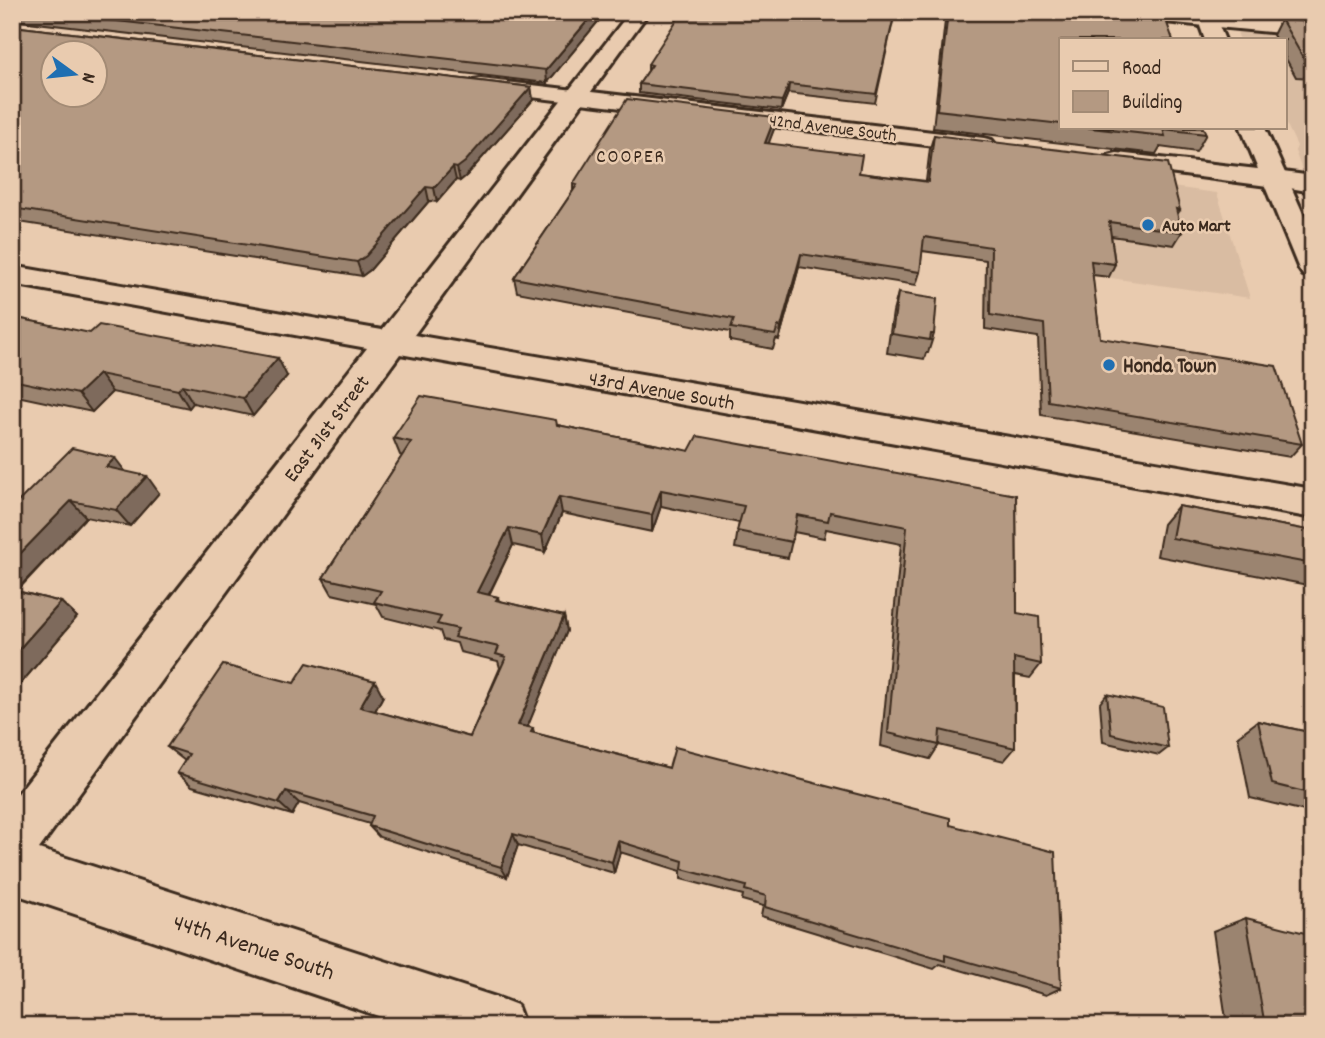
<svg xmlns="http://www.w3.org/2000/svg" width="1325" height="1038" font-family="Dekko,sans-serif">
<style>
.built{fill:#d9bca2}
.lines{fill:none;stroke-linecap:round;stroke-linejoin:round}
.street-casing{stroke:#3b2a1e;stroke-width:6}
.secondary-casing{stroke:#3b2a1e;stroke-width:6}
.primary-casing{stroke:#3b2a1e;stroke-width:6}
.street{fill:#e9cbaf;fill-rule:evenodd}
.secondary{fill:#e9cbaf;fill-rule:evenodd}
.primary{fill:#e9cbaf;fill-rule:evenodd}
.wall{fill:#9b8470;stroke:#3b2a1e;stroke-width:2}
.shaded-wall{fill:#7e6b5b;stroke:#3b2a1e;stroke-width:2}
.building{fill:#b49982;stroke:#3b2a1e;stroke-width:2;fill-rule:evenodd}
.poi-dot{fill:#1f6fb2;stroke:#e9cbaf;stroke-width:2.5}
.labels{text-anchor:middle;stroke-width:5;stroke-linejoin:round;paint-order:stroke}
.far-street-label{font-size:18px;fill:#3b2a1e;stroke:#e9cbaf}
.far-poi-label{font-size:18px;font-weight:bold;fill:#3b2a1e;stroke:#e9cbaf;text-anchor:start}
.far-neighbourhood-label{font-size:19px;letter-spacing:2px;fill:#3b2a1e;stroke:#e9cbaf}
.poi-label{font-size:21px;font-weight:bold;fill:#3b2a1e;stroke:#e9cbaf;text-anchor:start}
.street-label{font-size:21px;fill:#3b2a1e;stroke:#e9cbaf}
.near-street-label{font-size:24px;fill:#3b2a1e;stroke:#e9cbaf}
</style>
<rect width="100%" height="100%" fill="#e9cbaf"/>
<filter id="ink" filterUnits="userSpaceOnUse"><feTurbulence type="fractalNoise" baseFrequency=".0143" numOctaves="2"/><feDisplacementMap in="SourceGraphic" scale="14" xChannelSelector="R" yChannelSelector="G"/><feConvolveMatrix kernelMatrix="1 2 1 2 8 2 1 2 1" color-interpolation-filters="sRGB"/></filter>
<g filter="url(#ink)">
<!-- built -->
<g class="built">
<polygon points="1249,30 1313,35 1313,175 1302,170 1295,151 1297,146 1285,121 1285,40 1240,40 1237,32"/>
<polygon points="1097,177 1217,193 1250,298 1111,278"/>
</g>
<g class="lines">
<defs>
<g id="street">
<polygon points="630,12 649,12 414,335 1313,489 1313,518 400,354 39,849 496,997 517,1005 525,1026 408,1026 12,893 12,801 367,348 12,284 12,266 382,330"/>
<polygon points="1113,12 1185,12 1313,24 1313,36 1122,18"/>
<polygon points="1275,171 1313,176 1313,192 1266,184 1262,179 1266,174"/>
</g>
<g id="secondary">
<polygon points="481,79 984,138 992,140 996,145 992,150 984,152 473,90 470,85 473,80"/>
<polygon points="1117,153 1275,171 1284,174 1288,179 1284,184 1275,187 1108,165 1105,160 1108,155"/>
</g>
<g id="primary">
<polygon points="1195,12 1213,12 1225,40 1205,40"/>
<polygon points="1241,128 1265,128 1313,236 1313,278 1303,275 1299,269"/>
</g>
</defs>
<!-- street casing -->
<use href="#street" class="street-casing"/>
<!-- secondary casing -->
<use href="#secondary" class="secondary-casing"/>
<!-- primary casing -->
<use href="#primary" class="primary-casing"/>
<!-- street -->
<use href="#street" class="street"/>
<!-- secondary -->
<use href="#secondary" class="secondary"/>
<!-- primary -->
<use href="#primary" class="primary"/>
</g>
<!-- wall -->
<g class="wall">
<polygon points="12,12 606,12 547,83 12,20"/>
<polygon points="895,12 875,103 788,93 781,110 639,93 639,84 648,71 648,64"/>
<polygon points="946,12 1163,12 1061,40 1061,128 1203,128 1206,134 1196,152 1160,147 1156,154 933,128"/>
<polygon points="1261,12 1313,12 1313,22 1263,17"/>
<polygon points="1281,19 1313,22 1313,78 1296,77 1285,57 1285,40 1276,40 1273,35"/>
<polygon points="12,26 531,87 533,100 467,175 460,181 456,180 437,202 429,201 370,270 362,276 12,221"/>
<polygon points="775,117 774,129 768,143 859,173 926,181 930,148 934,135 1180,210 1177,215 1182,232 1174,245 1111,236 1115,264 1109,277 1092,275 1100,338 1302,444 1290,457 1041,415 1038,337 985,329 986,260 922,251 920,272 916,285 799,267 779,340 776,339 773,349 730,341 730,332 517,292 514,278 573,191 573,184"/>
<polygon points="898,293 934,334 928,353 926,353 924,359 887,353 893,312"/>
<polygon points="12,317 287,376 253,416 193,403 189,408 112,392 92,412 12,395"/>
<polygon points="557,425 689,451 1016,495 1017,613 1041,664 1030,678 1015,675 1015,748 1004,761 939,745 930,759 881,746 901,544 826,529 824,538 794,532 788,558 735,548 739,523 661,506 652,532 562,513 545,552 513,545 489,595 498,597 499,601 564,616 567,631 527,727 533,728 534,733 669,768 950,825 1061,988 1046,995 940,964 934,969 761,916 763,906 742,900 743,895 681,879 681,871 620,852 614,873 518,845 507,877 379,837 369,826 370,824 299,803 292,815 192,786 177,773 185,761 167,747 294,683 383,696 375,711 470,737 500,668 498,661 460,652 457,643 443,640 440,631 383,617 376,604 332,594 323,578 402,456 400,455 393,438"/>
<polygon points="126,472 159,493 130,526 86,517 17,591 61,602 77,617 12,694 12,508"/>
<polygon points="1178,506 1313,531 1313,586 1157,556 1163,524"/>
<polygon points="1107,694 1168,748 1159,755 1103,742 1100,703"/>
<polygon points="1258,721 1313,733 1313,813 1250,798 1238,736"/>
<polygon points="1246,918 1313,1026 1227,1026 1213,931"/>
</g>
<!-- shaded-wall -->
<g class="shaded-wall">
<polygon points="595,12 606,12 547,83 546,70"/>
<polygon points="789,84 788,93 781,110 782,101"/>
<polygon points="531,87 533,100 467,175 460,181 457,168"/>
<polygon points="775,117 774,129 764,156 765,143"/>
<polygon points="453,167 456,180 437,202 434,188"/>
<polygon points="426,187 429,201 370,270 362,276 357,262"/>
<polygon points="801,254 799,267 779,340 781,327"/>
<polygon points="278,358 287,376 253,416 243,398"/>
<polygon points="99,374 112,392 92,412 78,394"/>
<polygon points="182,385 193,403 189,408 178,390"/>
<polygon points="115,458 128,475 106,467"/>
<polygon points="147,476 159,493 130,526 116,510"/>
<polygon points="661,490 661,506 652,532 652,515"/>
<polygon points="559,497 562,513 545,552 542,535"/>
<polygon points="71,501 86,517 12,595 12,562"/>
<polygon points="509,528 513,545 482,608 477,592"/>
<polygon points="61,602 77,617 12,694 12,657"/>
<polygon points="564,616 567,631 523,738 518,725"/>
<polygon points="375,681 383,696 369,722 360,707"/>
<polygon points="286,791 299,803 292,815 279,803"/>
<polygon points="513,834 518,845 507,877 501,867"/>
<polygon points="618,841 620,852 614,873 612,862"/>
</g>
<!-- building -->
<g class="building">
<polygon points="38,12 595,12 546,70"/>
<polygon points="682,12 895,12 876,94 789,84 782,101 639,84 652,65 648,64"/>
<polygon points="948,12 1163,12 1173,40 1061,40 1061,124 937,110"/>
<polygon points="1281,19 1313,22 1313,61 1305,61"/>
<path d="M12 26 531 87 465 162 457 168 453 167 434 188 426 187 366 256 357 262 12 208ZM52 52H94V94H52Z"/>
<polygon points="627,99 775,117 765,143 862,155 859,173 928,182 934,135 1168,163 1180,210 1176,209 1182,232 1109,222 1115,264 1091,261 1100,338 1276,366 1302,444 1048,401 1044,324 990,315 991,247 924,237 920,272 801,254 781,327 778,326 775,335 731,328 734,319 514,278 577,185 573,184"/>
<polygon points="1090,128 1203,128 1206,134 1163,129 1165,136"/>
<polygon points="898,293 937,299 934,334 931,334 930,340 892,334"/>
<polygon points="12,317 90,333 99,325 278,358 243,398 182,385 178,390 99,374 78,394 12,380"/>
<polygon points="421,396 556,420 557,425 689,451 697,436 1016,495 1017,613 1039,617 1041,664 1014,658 1015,748 940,730 939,745 888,733 907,527 830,512 828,521 797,515 792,542 737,531 744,506 661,490 652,515 559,497 542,535 509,528 477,592 498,597 496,600 564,616 518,725 533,728 531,732 669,768 675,747 950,818 950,825 1055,852 1061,988 945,955 945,961 765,907 766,896 745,890 746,886 682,869 683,861 618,841 612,862 513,834 501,867 369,826 373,816 286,791 279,803 177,773 189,754 167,747 223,665 294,683 307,663 375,681 360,707 470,737 506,657 496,654 499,647 454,637 458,629 437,624 441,617 374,602 381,591 323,578 411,442 393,438"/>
<polygon points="72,448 115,458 106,467 147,476 116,510 71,501 12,562 12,508"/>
<polygon points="1178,506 1313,531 1313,564 1172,538"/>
<polygon points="12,590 61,602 12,657"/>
<polygon points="1107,694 1163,707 1168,748 1111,734"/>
<polygon points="1258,721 1313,733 1313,794 1272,784"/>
<polygon points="1246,918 1313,935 1313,1026 1265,1026"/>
</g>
</g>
<!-- markers -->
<g class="poi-dot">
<circle cx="1148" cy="225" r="7"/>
<circle cx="1109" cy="365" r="7"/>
</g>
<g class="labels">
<!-- far-street labels -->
<g class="far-street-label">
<text transform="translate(833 127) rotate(7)" y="6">42nd Avenue South</text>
</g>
<!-- far-poi labels -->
<g class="far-poi-label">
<text x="1162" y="231">Auto Mart</text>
</g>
<!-- far-neighbourhood labels -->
<g class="far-neighbourhood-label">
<text x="631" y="162">COOPER</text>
</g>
<!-- poi labels -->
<g class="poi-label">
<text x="1123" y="372">Honda Town</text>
</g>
<!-- street labels -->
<g class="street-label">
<text transform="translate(662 390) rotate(10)" y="7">43rd Avenue South</text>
<text transform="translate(326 428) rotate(-53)" y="7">East 31st Street</text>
</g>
<!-- near-street labels -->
<g class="near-street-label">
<text transform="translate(254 946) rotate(18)" y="8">44th Avenue South</text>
</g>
</g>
<!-- margin -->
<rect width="1325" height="1038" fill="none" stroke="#e9cbaf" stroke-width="42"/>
<rect x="21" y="21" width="1283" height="996" fill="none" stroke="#3b2a1e" stroke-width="2.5" filter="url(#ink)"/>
<!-- legend -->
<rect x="1059" y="38" width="228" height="91" fill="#e9cbaf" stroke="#a38b75" stroke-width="2"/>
<rect x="1073" y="61" width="35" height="10" fill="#e9cbaf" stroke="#a38b75" stroke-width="2"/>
<text x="1122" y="74" font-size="21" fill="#3b2a1e">Road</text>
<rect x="1073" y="91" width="35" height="21" fill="#b49982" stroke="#a38b75" stroke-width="2"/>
<text x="1122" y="108" font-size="21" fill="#3b2a1e">Building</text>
<!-- north arrow -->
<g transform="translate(74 74) rotate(105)"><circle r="33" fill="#e9cbaf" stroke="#a38b75" stroke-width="2"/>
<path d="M0-5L12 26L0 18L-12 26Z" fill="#1f6fb2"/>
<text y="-10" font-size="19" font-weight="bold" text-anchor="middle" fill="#3b2a1e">N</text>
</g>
</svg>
